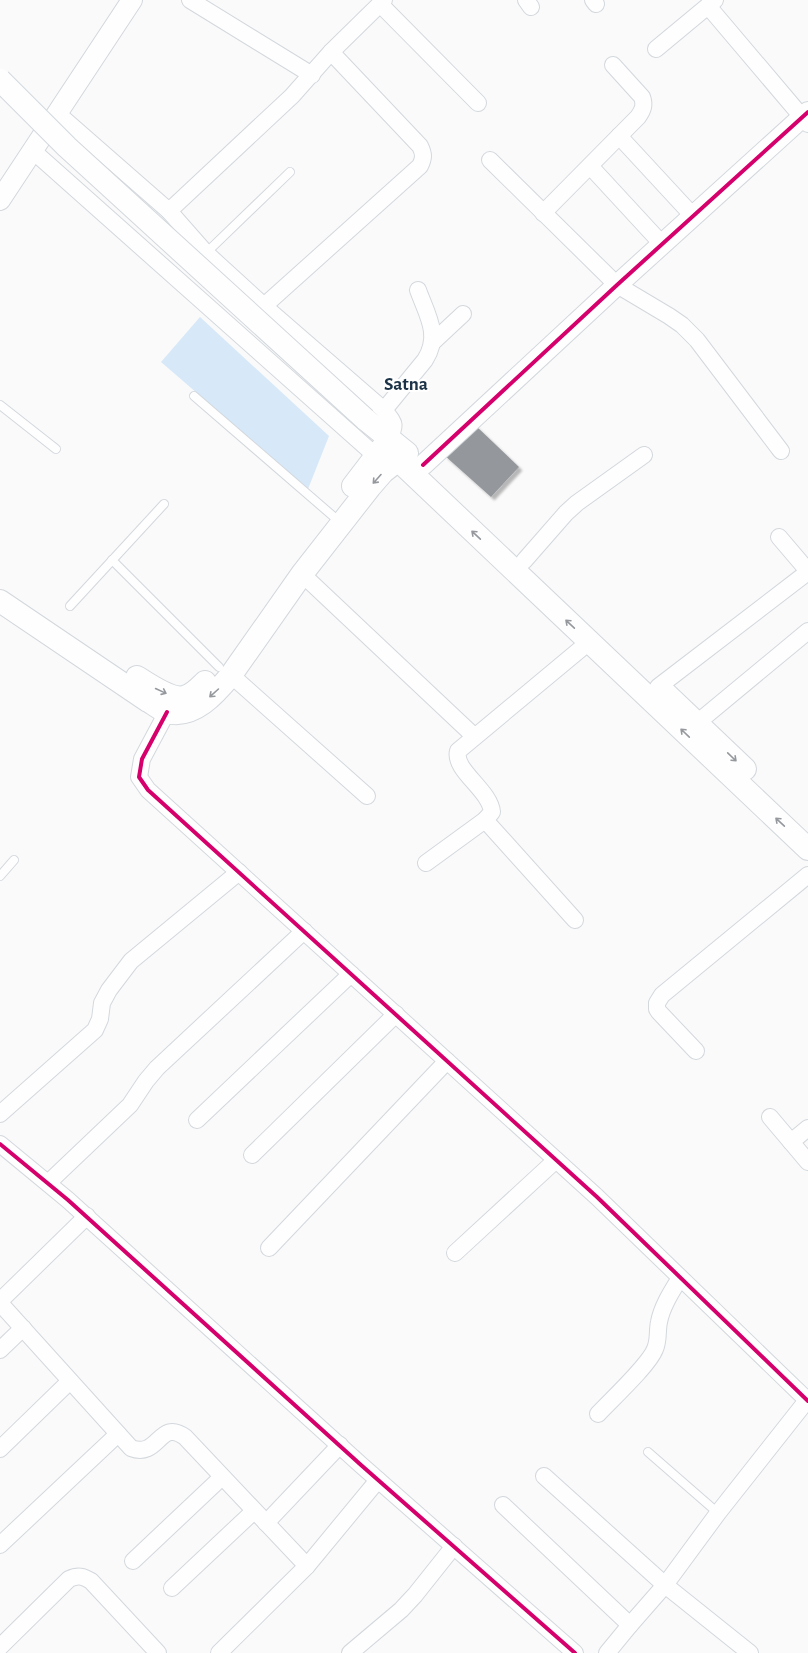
<svg xmlns="http://www.w3.org/2000/svg" width="808" height="1653" font-family="'Alegreya Sans',sans-serif">
<style>
.green{fill:#d7e8f8}
.building{fill:#94989c;filter:url(#shadow)}
.lines{fill:none;stroke-linecap:round;stroke-linejoin:round}
.service-casing{stroke:#d3d8dd;stroke-width:10}
.minor-casing{stroke:#d3d8dd;stroke-width:18}
.tertiary-casing{stroke:#d3d8dd;stroke-width:22}
.primary-casing{stroke:#d3d8dd;stroke-width:24}
.trunk-casing{stroke:#d3d8dd;stroke-width:24}
.service{stroke:#fefefe;stroke-width:8}
.minor{stroke:#fefefe;stroke-width:16}
.tertiary{stroke:#fefefe;stroke-width:20}
.primary{stroke:#fefefe;stroke-width:22}
.trunk{stroke:#fefefe;stroke-width:22}
.trunk-bridge-casing{stroke:#d3d8dd;stroke-width:24;stroke-linecap:butt}
.trunk-bridge{stroke:#fefefe;stroke-width:22}
.cycleway-casing{stroke:#fff;stroke-width:6}
.cycleway{stroke:#d6006c;stroke-width:4}
.oneway{stroke:#95999e}
.labels{text-anchor:middle;stroke-width:4;stroke-linejoin:round;paint-order:stroke}
.town-label{font-size:19px;font-weight:bold;fill:#1c3347;stroke:#fff}
</style>
<defs>
<filter id="shadow"><feDropShadow dx="3.5" dy="3.5" stdDeviation="1" flood-color="#0004"/></filter>
</defs>
<rect width="100%" height="100%" fill="#fafafa"/>
<!-- green -->
<polygon class="green" points="200,317 329,436 308,489 161,362"/>
<!-- building -->
<polygon class="building" points="475,425 519,467 491,497 444,455"/>
<g class="lines">
<defs>
<g id="service">
<polyline points="206,253 290,172"/>
<polyline points="194,396 341,523"/>
<polyline points="0,405 56,449"/>
<polyline points="112,560 219,667"/>
<polyline points="70,606 164,504"/>
<polyline points="0,876 14,860"/>
<polyline points="648,1452 718,1513"/>
</g>
<g id="minor">
<polyline points="190,0 312,75"/>
<polyline points="526,0 531,7"/>
<polyline points="593,0 596,4"/>
<polyline points="380,4 478,103"/>
<polyline points="708,6 808,124"/>
<polyline points="656,49 715,0"/>
<path d="M57 113 169 211 206 253 264 306 384 410C394 423 397 423 389 439"/>
<polyline points="619,136 693,216"/>
<polyline points="32,150 376,456"/>
<polyline points="490,160 617,285 669,316 682,325 697,340 781,451"/>
<polyline points="590,166 662,244"/>
<polyline points="169,211 292,96 331,52 384,0"/>
<path d="M543 213 638 117C643 110 645 105 642 97L613 65"/>
<path d="M264 306 420 166C424 158 424 154 420 146L331 52"/>
<polyline points="433,342 463,314"/>
<path d="M384 410 425 360C441 335 427 315 418 290"/>
<polyline points="779,537 808,571"/>
<polyline points="524,561 566,513 577,503 644,455"/>
<polyline points="302,574 474,736"/>
<polyline points="231,675 367,796"/>
<polyline points="658,687 808,572"/>
<polyline points="167,712 142,759 139,777 148,790 597,1197 808,1401"/>
<polyline points="697,723 808,631"/>
<polyline points="485,820 575,920"/>
<path d="M426 863 485 820 492 812C490 790 453 770 458 751L589 642"/>
<polyline points="696,1051 659,1012 657,1009 657,1003 662,995 808,875"/>
<polyline points="0,1114 95,1030 100,1019 102,1003 109,990 131,961 239,872"/>
<polyline points="770,1117 808,1162"/>
<polyline points="197,1120 351,974"/>
<polyline points="791,1142 808,1128"/>
<polyline points="0,1144 68,1200 361,1465 575,1653"/>
<polyline points="252,1155 396,1014"/>
<polyline points="48,1183 130,1105 146,1081 157,1068 304,931"/>
<polyline points="269,1248 447,1061"/>
<polyline points="455,1253 556,1160"/>
<polyline points="0,1301 87,1216"/>
<path d="M0 1303 131 1448C159 1459 159 1418 185 1437L307 1566"/>
<polyline points="0,1350 23,1328"/>
<path d="M598 1414C612 1399 649 1365 655 1349 659 1340 657 1331 659 1322 662 1306 672 1291 680 1278"/>
<polyline points="0,1449 70,1381"/>
<polyline points="544,1476 665,1585 750,1653"/>
<polyline points="503,1505 630,1625"/>
<polyline points="266,1523 340,1445"/>
<polyline points="0,1545 118,1434"/>
<polyline points="133,1561 222,1477"/>
<polyline points="172,1588 254,1511"/>
<path d="M0 1647 69 1579C78 1575 83 1576 91 1581L158 1653"/>
<polyline points="219,1653 307,1566 378,1480"/>
<polyline points="350,1653 401,1610 415,1595 454,1546"/>
<polyline points="607,1653 630,1625 665,1585 718,1513 808,1399"/>
</g>
<g id="tertiary">
<polyline points="0,200 132,0"/>
<polyline points="423,465 617,285 808,112"/>
</g>
<g id="primary">
<polyline points="398,460 808,849"/>
<polyline points="663,691 745,769"/>
</g>
<g id="trunk">
<polyline points="353,486 389,439"/>
<path d="M0 601 148 701C154 704 161 710 167 712 194 719 216 693 231 675L302 574 370 487 383 472 407 453 365 419"/>
<path d="M137 677C148 684 171 700 184 697 193 695 199 688 205 682"/>
</g>
</defs>
<!-- service casing -->
<use href="#service" class="service-casing"/>
<!-- minor casing -->
<use href="#minor" class="minor-casing"/>
<!-- tertiary casing -->
<use href="#tertiary" class="tertiary-casing"/>
<!-- primary casing -->
<use href="#primary" class="primary-casing"/>
<!-- trunk casing -->
<use href="#trunk" class="trunk-casing"/>
<!-- service -->
<use href="#service" class="service"/>
<!-- minor -->
<use href="#minor" class="minor"/>
<!-- tertiary -->
<use href="#tertiary" class="tertiary"/>
<!-- primary -->
<use href="#primary" class="primary"/>
<!-- trunk -->
<use href="#trunk" class="trunk"/>
<defs>
<polyline id="trunk-bridge" points="0,80 67,147 365,419"/>
</defs>
<!-- trunk-bridge casing -->
<use href="#trunk-bridge" class="trunk-bridge-casing"/>
<!-- trunk-bridge -->
<use href="#trunk-bridge" class="trunk-bridge"/>
<defs>
<g id="cycleway">
<polyline points="423,465 617,285 808,112"/>
<polyline points="167,712 142,759 139,777 148,790 597,1197 808,1401"/>
<polyline points="0,1144 68,1200 361,1465 575,1653"/>
</g>
</defs>
<!-- cycleway casing -->
<use href="#cycleway" class="cycleway-casing"/>
<!-- cycleway -->
<use href="#cycleway" class="cycleway"/>
</g>
<!-- one-way arrows -->
<defs><path id="oneway-shaft" d="M-6 0H5M1.5-3L5.5 0L1.5 3" fill="none" stroke-width="1.6" stroke-linecap="round" stroke-linejoin="round"/></defs>
<g class="oneway">
<use href="#oneway-shaft" transform="translate(377 479) rotate(132)"/>
<use href="#oneway-shaft" transform="translate(476 535) rotate(-137)"/>
<use href="#oneway-shaft" transform="translate(570 624) rotate(-137)"/>
<use href="#oneway-shaft" transform="translate(161 691) rotate(25)"/>
<use href="#oneway-shaft" transform="translate(214 693) rotate(138)"/>
<use href="#oneway-shaft" transform="translate(685 733) rotate(-136)"/>
<use href="#oneway-shaft" transform="translate(732 757) rotate(44)"/>
<use href="#oneway-shaft" transform="translate(780 822) rotate(-137)"/>
</g>
<g class="labels">
<!-- town labels -->
<g class="town-label">
<text x="406" y="390">Satna</text>
</g>
</g>
</svg>
